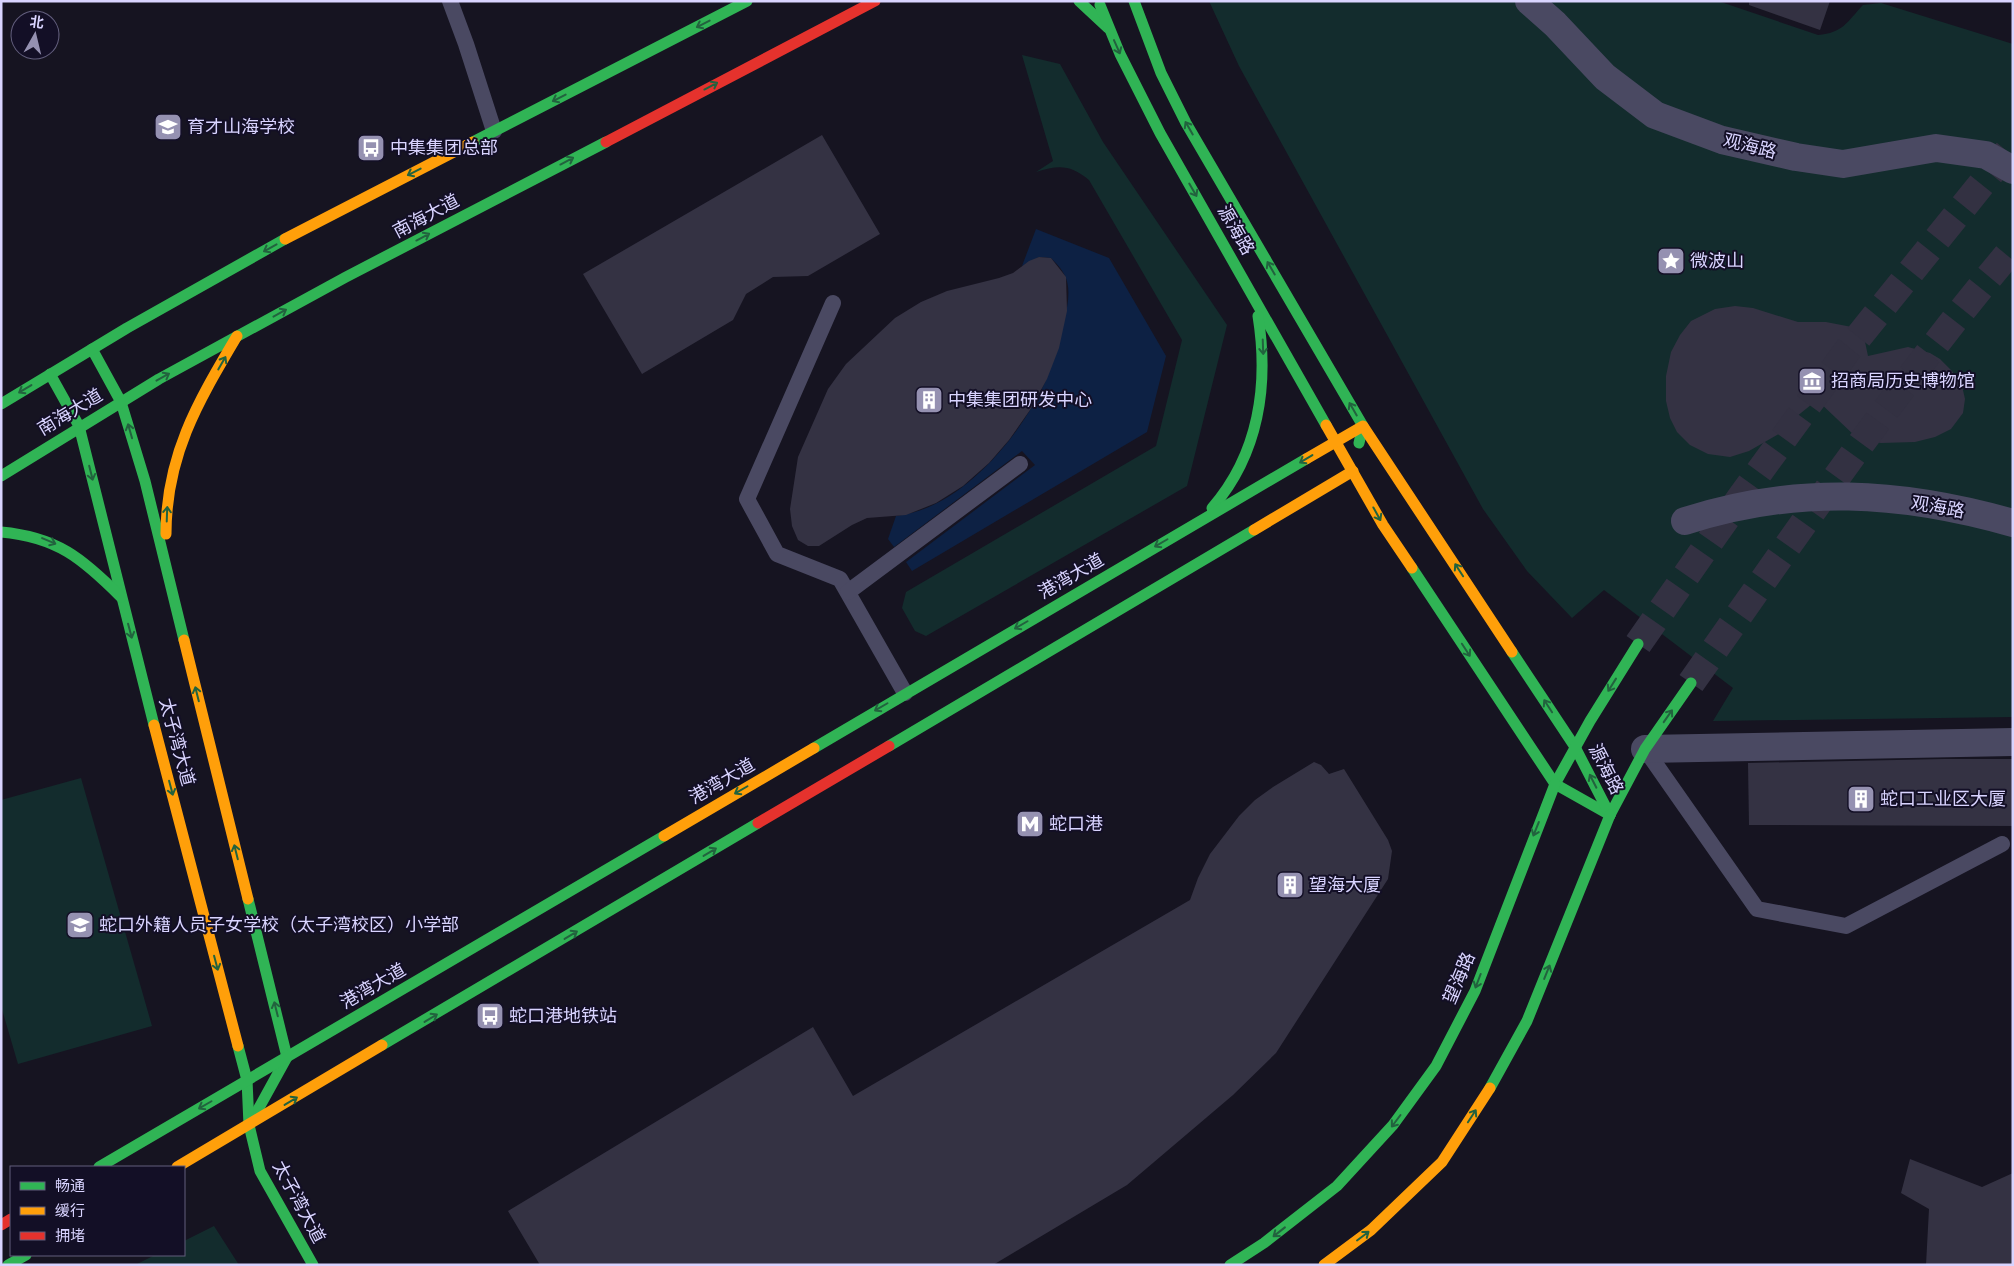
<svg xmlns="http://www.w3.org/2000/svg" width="2014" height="1266" font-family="Jost,'Noto Sans SC',sans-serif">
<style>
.green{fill:#132c2d}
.water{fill:#0d2144}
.building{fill:#343243}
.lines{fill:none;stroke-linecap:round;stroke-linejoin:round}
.primary-tunnel{stroke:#333142;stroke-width:28;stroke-dasharray:28 14;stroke-linecap:butt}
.lane{stroke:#4a4962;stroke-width:16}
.street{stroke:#4a4962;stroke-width:28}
.fast{stroke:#30b455;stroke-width:11}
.slow{stroke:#ff9f0a;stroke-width:11}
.jam{stroke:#e5322d;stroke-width:11}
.oneway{stroke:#22623e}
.labels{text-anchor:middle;stroke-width:4;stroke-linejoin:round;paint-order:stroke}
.poi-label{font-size:18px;fill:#d9d4ff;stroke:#130f26;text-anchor:start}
.street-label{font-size:18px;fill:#d9d4ff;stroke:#130f26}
</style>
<rect width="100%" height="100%" fill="#161421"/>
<!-- green -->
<g class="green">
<path d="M1209 1H1718L1818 35C1843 33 1847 22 1863 5L1881 3 2013 44V717L1713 721 1733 688 1604 590 1572 618 1527 571 1483 509 1239 66Z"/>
<path d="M1022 55 1060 64 1103 142 1227 325 1187 486 926 636 915 631 902 608 906 592 1156 446 1182 340 1089 180C1070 164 1058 165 1036 172L1053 161Z"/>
<polygon points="81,778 152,1026 18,1064 1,1006 1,800"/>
<polygon points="214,1226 239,1265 135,1265 155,1255 184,1255 184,1241"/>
</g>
<!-- water -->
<path class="water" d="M1036 229 1109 258 1166 356 1147 432 912 571 906 562 1035 465 1022 451 894 547 888 539 896 516C961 509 1021 436 1046 380 1051 368 1054 355 1057 343 1063 325 1074 294 1065 276 1062 269 1056 263 1051 258L1039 257 1022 266Z"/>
<!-- building -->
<g class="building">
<polygon points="1749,1 1830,1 1820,30 1749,5"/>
<polygon points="822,135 880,234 808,276 773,277 746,294 733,320 642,374 583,274"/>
<polygon points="1039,257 1051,258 1066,277 1067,311 1059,348 1047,379 1030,410 1009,440 989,463 963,486 936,503 906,515 867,518 852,525 819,546 808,546 798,540 792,526 790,509 798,457 828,389 846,364 895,318 921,302 947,291 999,278 1013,273 1029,261"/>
<polygon points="1735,306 1753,308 1798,322 1826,322 1857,328 1863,332 1868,356 1908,347 1930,353 1940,359 1952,371 1962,386 1965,399 1963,413 1951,429 1935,437 1915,442 1881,443 1866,441 1855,436 1817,400 1796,417 1784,431 1749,451 1730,457 1708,454 1690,445 1677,432 1670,418 1666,401 1666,376 1671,352 1680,335 1691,321 1715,309"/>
<polygon points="1944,759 2013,759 2013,826 1749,825 1748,763"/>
<polygon points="1314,762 1321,765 1329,774 1344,769 1388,840 1392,851 1388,879 1276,1053 1233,1095 1127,1185 993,1265 540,1265 508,1211 813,1027 853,1096 1190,900 1198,878 1210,854 1239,816 1255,800 1273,787"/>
<polygon points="1910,1159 1982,1187 2013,1173 2013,1265 1926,1265 1929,1209 1901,1193"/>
</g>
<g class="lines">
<!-- primary-tunnel -->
<g class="primary-tunnel">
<polyline points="1638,644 1741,497 1847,351 2013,145"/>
<path d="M1691 683C1795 536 1897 386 2013 248"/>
</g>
<!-- lane -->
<g class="lane">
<polyline points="450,1 466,44 494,131"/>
<polyline points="833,303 747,499 777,554 840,579 905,693"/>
<polyline points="848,592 1020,464"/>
<polyline points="1645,749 1757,909 1846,926 2002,844"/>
</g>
<!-- street -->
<g class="street">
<polyline points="1529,1 1555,24 1605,77 1655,115 1722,140 1796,157 1843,164 1936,148 1986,155 2013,170"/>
<path d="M1685 521C1797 485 1900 491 2013 523"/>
<polyline points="1645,749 2013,742"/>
</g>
<!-- fast -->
<g class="fast">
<polyline points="1079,1 1108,28"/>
<polyline points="1134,1 1161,73 1186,123 1363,426 1359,443"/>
<polyline points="1100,5 1120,54 1160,133 1326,425"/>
<polyline points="473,142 747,1"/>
<polyline points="92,349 121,402 145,481 184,640"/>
<polyline points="50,374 79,426 154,725"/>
<polyline points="1,404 127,328 285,239"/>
<polyline points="1,476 159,379 346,277 606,142"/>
<path d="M1212 508C1259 454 1269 385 1258 316"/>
<path d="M1 532C57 537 82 558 121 597"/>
<polyline points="1412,568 1555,784 1610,815"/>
<polyline points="1512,652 1575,747 1610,815"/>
<polyline points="889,746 1254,530"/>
<polyline points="814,748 1306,459"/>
<polyline points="1555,784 1590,721 1638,644"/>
<polyline points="1610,815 1645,749 1691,683"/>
<polyline points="248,899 287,1057 250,1124"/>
<polyline points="382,1045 758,823"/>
<polyline points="238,1046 247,1080 249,1125 260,1171 313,1265"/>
<polyline points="1490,1088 1527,1021 1610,815"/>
<polyline points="99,1167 664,836"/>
<polyline points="8,1265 26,1255"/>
<polyline points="1230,1265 1264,1243 1337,1186 1393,1125 1436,1066 1475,991 1555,784"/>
</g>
<!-- slow -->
<g class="slow">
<polyline points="285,239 473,142"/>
<polyline points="1326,425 1383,525 1412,568"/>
<polyline points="1306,459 1363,426 1512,652"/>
<polyline points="1254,530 1353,471"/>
<path d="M166 534C166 455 198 402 237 336"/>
<polyline points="184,640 248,899"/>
<polyline points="154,725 238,1046"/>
<polyline points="664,836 814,748"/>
<polyline points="177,1167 382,1045"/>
<polyline points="1324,1265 1371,1230 1442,1162 1490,1088"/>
</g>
<!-- jam -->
<g class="jam">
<polyline points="606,142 875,1"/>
<polyline points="758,823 889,746"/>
<polyline points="1,1225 11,1219"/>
</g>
</g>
<!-- one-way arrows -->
<defs><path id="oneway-shaft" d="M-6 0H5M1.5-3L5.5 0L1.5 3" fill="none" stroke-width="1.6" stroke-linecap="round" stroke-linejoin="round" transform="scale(1.25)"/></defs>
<g class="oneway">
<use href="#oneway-shaft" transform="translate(703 24) rotate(153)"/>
<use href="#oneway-shaft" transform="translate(1117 47) rotate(66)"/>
<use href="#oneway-shaft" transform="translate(711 86) rotate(-28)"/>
<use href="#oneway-shaft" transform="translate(559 98) rotate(153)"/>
<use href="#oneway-shaft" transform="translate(1189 128) rotate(-120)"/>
<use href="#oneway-shaft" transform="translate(567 161) rotate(-28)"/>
<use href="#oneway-shaft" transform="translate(414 172) rotate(153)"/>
<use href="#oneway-shaft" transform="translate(1193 190) rotate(60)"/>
<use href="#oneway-shaft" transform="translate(423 237) rotate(-28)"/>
<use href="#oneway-shaft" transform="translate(270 248) rotate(151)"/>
<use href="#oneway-shaft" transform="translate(1271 268) rotate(-120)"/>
<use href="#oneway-shaft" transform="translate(280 313) rotate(-29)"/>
<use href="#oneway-shaft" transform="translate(1263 347) rotate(88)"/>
<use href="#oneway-shaft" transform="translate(222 363) rotate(-60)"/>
<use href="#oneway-shaft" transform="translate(163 377) rotate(-29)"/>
<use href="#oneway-shaft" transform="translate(25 389) rotate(149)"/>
<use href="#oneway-shaft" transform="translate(1353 409) rotate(-120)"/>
<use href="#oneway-shaft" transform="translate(130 431) rotate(-106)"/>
<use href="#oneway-shaft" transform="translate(1306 459) rotate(149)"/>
<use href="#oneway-shaft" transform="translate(91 473) rotate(76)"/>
<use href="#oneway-shaft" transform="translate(167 514) rotate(-88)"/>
<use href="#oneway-shaft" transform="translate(1377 514) rotate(61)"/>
<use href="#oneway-shaft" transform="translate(49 541) rotate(23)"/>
<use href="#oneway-shaft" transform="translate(1161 543) rotate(150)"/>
<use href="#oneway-shaft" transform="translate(1459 570) rotate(-123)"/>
<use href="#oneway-shaft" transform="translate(1021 625) rotate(150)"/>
<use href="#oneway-shaft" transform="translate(130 631) rotate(75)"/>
<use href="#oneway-shaft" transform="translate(1466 650) rotate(57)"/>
<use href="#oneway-shaft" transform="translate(1612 685) rotate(122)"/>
<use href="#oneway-shaft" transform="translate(197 694) rotate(-104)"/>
<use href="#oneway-shaft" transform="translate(1548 706) rotate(-123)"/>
<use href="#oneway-shaft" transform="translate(881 707) rotate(150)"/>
<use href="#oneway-shaft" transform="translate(1668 716) rotate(-55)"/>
<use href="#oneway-shaft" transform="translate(1593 781) rotate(-117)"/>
<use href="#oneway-shaft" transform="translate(171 788) rotate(75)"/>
<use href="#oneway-shaft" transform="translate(741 790) rotate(150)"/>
<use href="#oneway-shaft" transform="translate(1536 829) rotate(112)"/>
<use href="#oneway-shaft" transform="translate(236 852) rotate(-104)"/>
<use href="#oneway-shaft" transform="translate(710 852) rotate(-31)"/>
<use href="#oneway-shaft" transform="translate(571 935) rotate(-31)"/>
<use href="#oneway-shaft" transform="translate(216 963) rotate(75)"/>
<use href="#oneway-shaft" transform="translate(1547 972) rotate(-68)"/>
<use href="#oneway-shaft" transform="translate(1478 981) rotate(111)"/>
<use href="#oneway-shaft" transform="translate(276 1009) rotate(-104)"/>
<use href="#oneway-shaft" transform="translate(431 1018) rotate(-31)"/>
<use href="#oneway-shaft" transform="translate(291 1101) rotate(-31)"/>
<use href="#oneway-shaft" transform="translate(205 1105) rotate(150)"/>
<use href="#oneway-shaft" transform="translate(1472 1116) rotate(-57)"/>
<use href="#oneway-shaft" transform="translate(1396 1121) rotate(127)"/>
<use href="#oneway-shaft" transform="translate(1279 1232) rotate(142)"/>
<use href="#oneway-shaft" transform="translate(1363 1236) rotate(-37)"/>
</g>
<!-- icons -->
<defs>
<symbol id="school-square" viewBox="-11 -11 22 22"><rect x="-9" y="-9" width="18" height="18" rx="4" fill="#9591b1" stroke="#130f26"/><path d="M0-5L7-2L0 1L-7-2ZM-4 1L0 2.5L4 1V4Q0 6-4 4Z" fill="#fff"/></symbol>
<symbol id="bus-square" viewBox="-11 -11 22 22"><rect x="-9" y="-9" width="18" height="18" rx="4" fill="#9591b1" stroke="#130f26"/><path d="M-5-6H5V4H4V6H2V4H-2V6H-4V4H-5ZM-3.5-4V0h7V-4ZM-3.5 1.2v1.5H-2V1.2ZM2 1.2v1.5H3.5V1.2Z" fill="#fff"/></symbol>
<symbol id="sight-square" viewBox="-11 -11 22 22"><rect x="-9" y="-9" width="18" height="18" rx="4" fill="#9591b1" stroke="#130f26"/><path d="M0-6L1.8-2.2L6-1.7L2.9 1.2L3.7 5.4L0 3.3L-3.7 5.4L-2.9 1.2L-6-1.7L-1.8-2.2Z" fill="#fff"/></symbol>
<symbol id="museum-square" viewBox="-11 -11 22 22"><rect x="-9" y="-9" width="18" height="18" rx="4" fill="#9591b1" stroke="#130f26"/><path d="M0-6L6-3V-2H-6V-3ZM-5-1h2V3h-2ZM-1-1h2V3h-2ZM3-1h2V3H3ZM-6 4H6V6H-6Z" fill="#fff"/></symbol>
<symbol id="building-square" viewBox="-11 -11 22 22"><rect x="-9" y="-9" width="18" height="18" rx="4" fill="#9591b1" stroke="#130f26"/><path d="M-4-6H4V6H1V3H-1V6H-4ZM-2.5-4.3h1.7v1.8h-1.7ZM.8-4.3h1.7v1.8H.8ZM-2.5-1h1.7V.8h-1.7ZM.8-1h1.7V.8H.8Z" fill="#fff"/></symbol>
<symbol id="metro-square" viewBox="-11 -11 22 22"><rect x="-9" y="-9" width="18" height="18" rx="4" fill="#9591b1" stroke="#130f26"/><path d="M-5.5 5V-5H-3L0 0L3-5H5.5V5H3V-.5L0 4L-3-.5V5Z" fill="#fff"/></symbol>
</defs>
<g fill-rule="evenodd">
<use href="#school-square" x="152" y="111" width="32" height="32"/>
<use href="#bus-square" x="355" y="132" width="32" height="32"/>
<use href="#sight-square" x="1655" y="245" width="32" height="32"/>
<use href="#museum-square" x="1796" y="365" width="32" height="32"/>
<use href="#building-square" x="913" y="384" width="32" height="32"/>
<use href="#building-square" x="1845" y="783" width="32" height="32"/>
<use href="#metro-square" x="1014" y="808" width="32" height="32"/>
<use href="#building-square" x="1274" y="869" width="32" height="32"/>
<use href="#school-square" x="64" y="909" width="32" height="32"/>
<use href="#bus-square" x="474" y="1000" width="32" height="32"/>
</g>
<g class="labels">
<!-- poi labels -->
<g class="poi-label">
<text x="187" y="133">育才山海学校</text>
<text x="390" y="154">中集集团总部</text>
<text x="1690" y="267">微波山</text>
<text x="1831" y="387">招商局历史博物馆</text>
<text x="948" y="406">中集集团研发中心</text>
<text x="1880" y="805">蛇口工业区大厦</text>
<text x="1049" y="830">蛇口港</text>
<text x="1309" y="891">望海大厦</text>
<text x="99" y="931">蛇口外籍人员子女学校（太子湾校区）小学部</text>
<text x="509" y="1022">蛇口港地铁站</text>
</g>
<!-- street labels -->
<g class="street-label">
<text transform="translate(1750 146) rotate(14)" y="6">观海路</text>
<text transform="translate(426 216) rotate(-28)" y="6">南海大道</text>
<text transform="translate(1236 230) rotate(60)" y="6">源海路</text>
<text transform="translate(70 412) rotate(-31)" y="6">南海大道</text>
<text transform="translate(1938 507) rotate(10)" y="6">观海路</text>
<text transform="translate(1071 576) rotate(-30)" y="6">港湾大道</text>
<text transform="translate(177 742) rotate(75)" y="6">太子湾大道</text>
<text transform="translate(1606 769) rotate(63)" y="6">源海路</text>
<text transform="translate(722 781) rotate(-30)" y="6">港湾大道</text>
<text transform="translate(1459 978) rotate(-67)" y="6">望海路</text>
<text transform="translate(373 986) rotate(-30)" y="6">港湾大道</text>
<text transform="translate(299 1202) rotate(62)" y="6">太子湾大道</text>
</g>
</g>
<!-- border -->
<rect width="2014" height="1266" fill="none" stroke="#d9d4ff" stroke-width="5"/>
<!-- legend -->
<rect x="10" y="1166" width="175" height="90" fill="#130f26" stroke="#625e7d"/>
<rect x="20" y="1182" width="25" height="8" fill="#30b455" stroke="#625e7d"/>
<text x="55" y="1191" font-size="15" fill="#d9d4ff">畅通</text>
<rect x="20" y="1207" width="25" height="8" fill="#ff9f0a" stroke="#625e7d"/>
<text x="55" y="1216" font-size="15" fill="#d9d4ff">缓行</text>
<rect x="20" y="1232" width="25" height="8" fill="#e5322d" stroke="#625e7d"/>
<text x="55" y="1241" font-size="15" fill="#d9d4ff">拥堵</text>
<!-- north arrow -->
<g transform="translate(35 35) rotate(8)"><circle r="24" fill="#130f26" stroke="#625e7d"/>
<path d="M0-4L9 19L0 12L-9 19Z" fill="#9591b1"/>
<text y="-8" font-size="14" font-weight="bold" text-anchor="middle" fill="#d9d4ff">北</text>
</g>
</svg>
